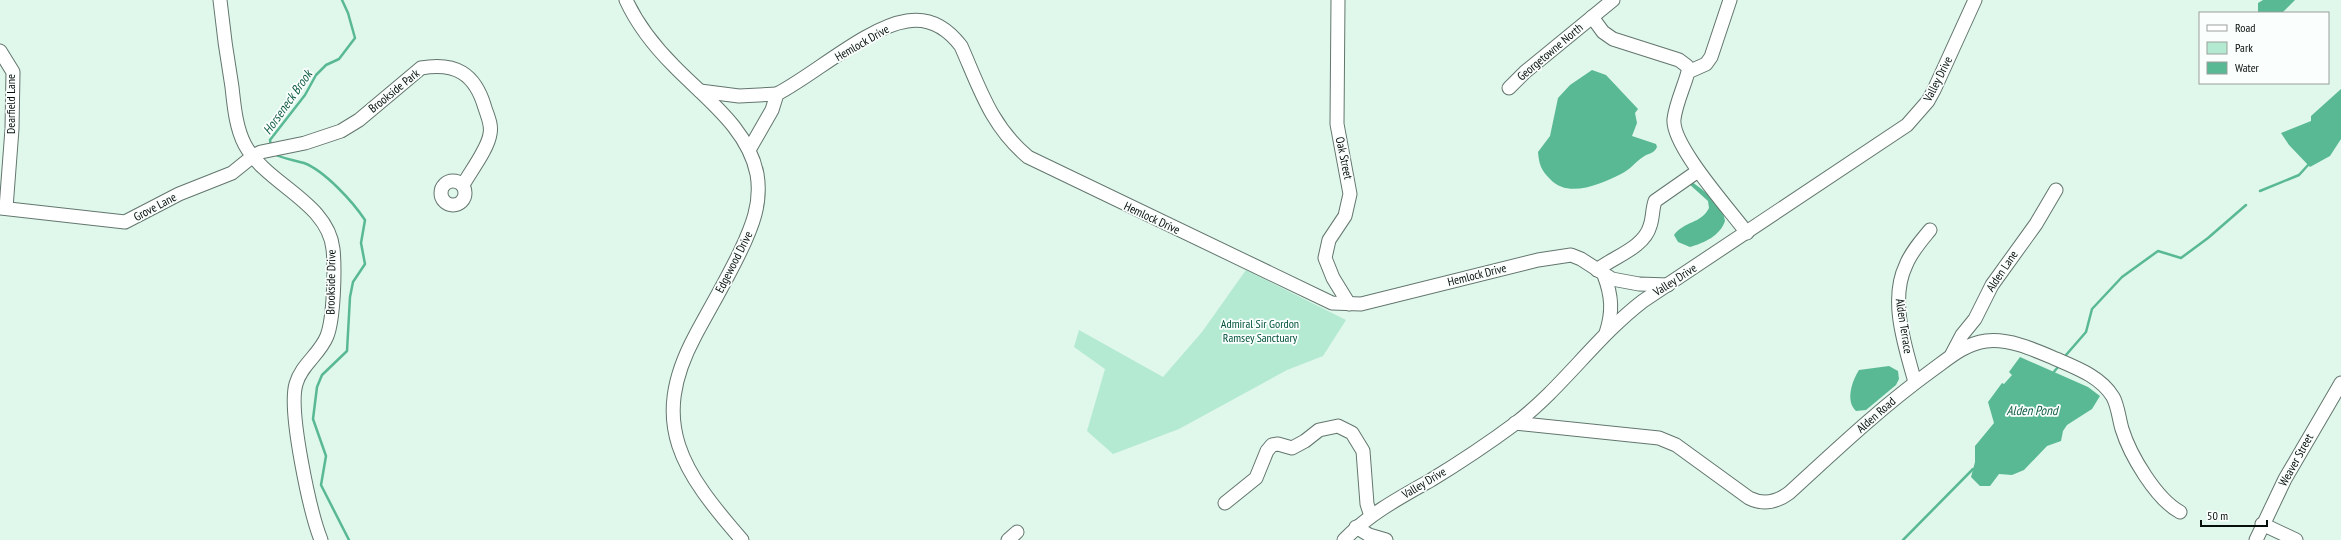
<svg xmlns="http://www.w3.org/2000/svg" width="2341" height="540" font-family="'PT Sans Narrow',sans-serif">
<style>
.green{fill:#b4ead2}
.water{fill:#59b994}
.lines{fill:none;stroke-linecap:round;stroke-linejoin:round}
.stream{stroke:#59b994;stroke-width:2.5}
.minor-casing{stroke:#62766d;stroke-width:15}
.minor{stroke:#fff;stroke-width:13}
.labels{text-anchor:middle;stroke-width:3.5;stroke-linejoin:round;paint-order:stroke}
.street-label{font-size:12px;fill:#070f0b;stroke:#fafffd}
.park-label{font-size:12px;fill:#00523a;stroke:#fafffd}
.water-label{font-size:13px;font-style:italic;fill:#0f5b43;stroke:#fafffd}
</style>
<rect width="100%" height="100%" fill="#e0f7ec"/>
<!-- green -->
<polygon class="green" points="1246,270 1346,320 1323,356 1287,370 1179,429 1113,454 1087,431 1105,369 1074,347 1079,330 1163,377 1202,332"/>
<!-- water -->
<g class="water">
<polygon points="2263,0 2295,0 2282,13 2258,13 2258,3"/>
<path d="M1592 70 1606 75 1638 109 1635 113 1637 123 1632 136 1656 144 1657 147C1654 154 1648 153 1643 157 1635 162 1630 170 1621 174 1601 184 1568 199 1550 179 1541 170 1539 164 1538 152L1550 136 1558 98 1570 85Z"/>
<polygon points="2341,89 2341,139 2330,156 2310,167 2289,145 2281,133 2311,121 2311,116"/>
<path d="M1691 181C1704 191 1723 204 1725 221 1720 236 1704 243 1690 247L1678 242 1674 235C1684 221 1701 224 1709 208L1708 201 1688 183Z"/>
<polygon points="2020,357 2088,387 2100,396 2092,409 2067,425 2063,431 2061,441 2047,446 2024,470 2012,475 1999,474 1990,486 1980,486 1971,477 1975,462 1975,446 1994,423 1988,402 2002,383 2004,384 2012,375 2009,372"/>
<path d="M1889 366 1898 371 1899 379 1896 385 1866 410 1856 411C1845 401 1852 381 1859 370Z"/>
</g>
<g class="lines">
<!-- stream -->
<g class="stream">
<polyline points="271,146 270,140 305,95 316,75 326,65 339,59 355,38 348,13 342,0"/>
<path d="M274 154C284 159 294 160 304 163 325 171 353 202 365 220L361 243 365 264 353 282 350 297 347 351 322 375 317 387 313 419 326 456 321 485 349 540"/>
<polyline points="2260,191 2299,175 2309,164"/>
<polyline points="2066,355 2086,332 2092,309 2122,277 2158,251 2181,258 2208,238 2246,205"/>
<polyline points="2053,373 2058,367"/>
<polyline points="1903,540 1973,469"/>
</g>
<defs>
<g id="minor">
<path d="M220 0C223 29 227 58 232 87 234 106 236 128 245 145 267 185 328 202 333 249 335 268 334 318 327 336 320 354 301 365 296 384 288 411 310 512 321 540"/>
<path d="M626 0C637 24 655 47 674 66 705 98 748 128 757 174 762 203 752 227 740 252 726 281 710 308 695 336 648 424 683 472 742 540"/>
<polyline points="1338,0 1337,124 1350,194 1345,216 1329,240 1325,258 1333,278 1349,304"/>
<path d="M1730 0 1711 57 1706 64 1688 72C1684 87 1676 103 1674 119 1671 145 1731 211 1747 233"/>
<polyline points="1592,17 1603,32 1613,39 1679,60 1687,66 1689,71"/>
<polyline points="0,51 13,72 12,129 6,208"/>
<polyline points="1509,88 1525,72 1613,0"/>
<polyline points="700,91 739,96 777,94"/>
<path d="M749 150 772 110 777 94C814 75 867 27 907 21 930 17 948 29 961 46 980 89 991 126 1028 157L1332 303 1361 304 1538 260 1571 255 1581 259 1612 279 1639 284 1668 285"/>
<circle cx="453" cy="193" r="12"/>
<path d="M0 208 125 222 179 194 232 173 253 156 261 152 305 143 341 131 359 120 421 68C455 62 475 73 485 108 488 117 492 125 490 134 488 149 470 172 463 185"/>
<path d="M1597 270C1613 257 1644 248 1650 226 1653 218 1652 210 1655 201L1698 171"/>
<path d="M1604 275C1612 296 1613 312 1606 333"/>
<polyline points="1952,354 1962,335 1975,319 1992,285 2036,224 2056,190"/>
<path d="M1915 382C1905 346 1889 300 1906 265 1911 252 1921 241 1930 230"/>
<path d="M1515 423 1659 438 1676 445 1749 498C1763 505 1777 502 1789 493 1835 451 1880 408 1931 371 1949 358 1964 344 1986 341 2009 338 2035 350 2056 359 2077 368 2101 377 2113 397 2118 406 2119 419 2122 429 2130 455 2156 499 2180 512"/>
<polyline points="1225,503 1256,478 1267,451 1272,445 1278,444 1292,448 1305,441 1319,430 1338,426 1352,433 1363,451 1367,504 1371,516"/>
<polyline points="2262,524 2296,540"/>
<polyline points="1356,527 1369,535 1386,540"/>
<polyline points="1008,540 1017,532"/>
<path d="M1344 540C1369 514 1399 498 1431 480 1459 463 1489 443 1516 423 1563 387 1596 337 1643 301L1907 125 1928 101 1934 90 1975 0"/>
<polyline points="2256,540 2285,479 2341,383"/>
</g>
</defs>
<!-- minor casing -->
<use href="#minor" class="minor-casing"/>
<!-- minor -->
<use href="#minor" class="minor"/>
</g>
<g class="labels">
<!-- street labels -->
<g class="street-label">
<text transform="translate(862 43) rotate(-30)" y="4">Hemlock Drive</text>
<text transform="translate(1550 52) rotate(-40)" y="4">Georgetowne North</text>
<text transform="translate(1938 79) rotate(-63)" y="4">Valley Drive</text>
<text transform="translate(394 91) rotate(-39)" y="4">Brookside Park</text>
<text transform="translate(11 104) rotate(-90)" y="4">Dearfield Lane</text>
<text transform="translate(1344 158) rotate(78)" y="4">Oak Street</text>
<text transform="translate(155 207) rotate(-28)" y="4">Grove Lane</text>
<text transform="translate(1152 218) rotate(25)" y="4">Hemlock Drive</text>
<text transform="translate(734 262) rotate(-63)" y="4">Edgewood Drive</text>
<text transform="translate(2002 271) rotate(-56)" y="4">Alden Lane</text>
<text transform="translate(1477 275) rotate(-14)" y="4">Hemlock Drive</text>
<text transform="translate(1675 280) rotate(-33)" y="4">Valley Drive</text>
<text transform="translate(331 282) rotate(-89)" y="4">Brookside Drive</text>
<text transform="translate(1904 326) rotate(81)" y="4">Alden Terrace</text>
<text transform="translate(1876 415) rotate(-41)" y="4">Alden Road</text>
<text transform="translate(2296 460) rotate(-61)" y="4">Weaver Street</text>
<text transform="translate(1424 483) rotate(-31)" y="4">Valley Drive</text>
</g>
<!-- park labels -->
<g class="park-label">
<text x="1260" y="328">Admiral Sir Gordon<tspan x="1260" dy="14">Ramsey Sanctuary</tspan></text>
</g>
<!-- water labels -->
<g class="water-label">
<text transform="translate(287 102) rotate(-55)" y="5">Horseneck Brook</text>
<text x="2032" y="415">Alden Pond</text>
</g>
</g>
<!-- legend -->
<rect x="2199" y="12" width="130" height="72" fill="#fafffd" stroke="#999f9c"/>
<rect x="2207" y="25" width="20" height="6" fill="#ffffff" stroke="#999f9c"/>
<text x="2235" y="32" font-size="12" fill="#070f0b">Road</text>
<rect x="2207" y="42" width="20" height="12" fill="#b4ead2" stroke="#999f9c"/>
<text x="2235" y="52" font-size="12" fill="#070f0b">Park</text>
<rect x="2207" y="62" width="20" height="12" fill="#59b994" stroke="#999f9c"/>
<text x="2235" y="72" font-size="12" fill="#070f0b">Water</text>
<!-- scale -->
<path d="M2201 520v6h66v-6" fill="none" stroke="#070f0b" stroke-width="2"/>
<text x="2207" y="520" font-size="12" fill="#070f0b" stroke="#fafffd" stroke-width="3" paint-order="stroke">50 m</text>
</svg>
